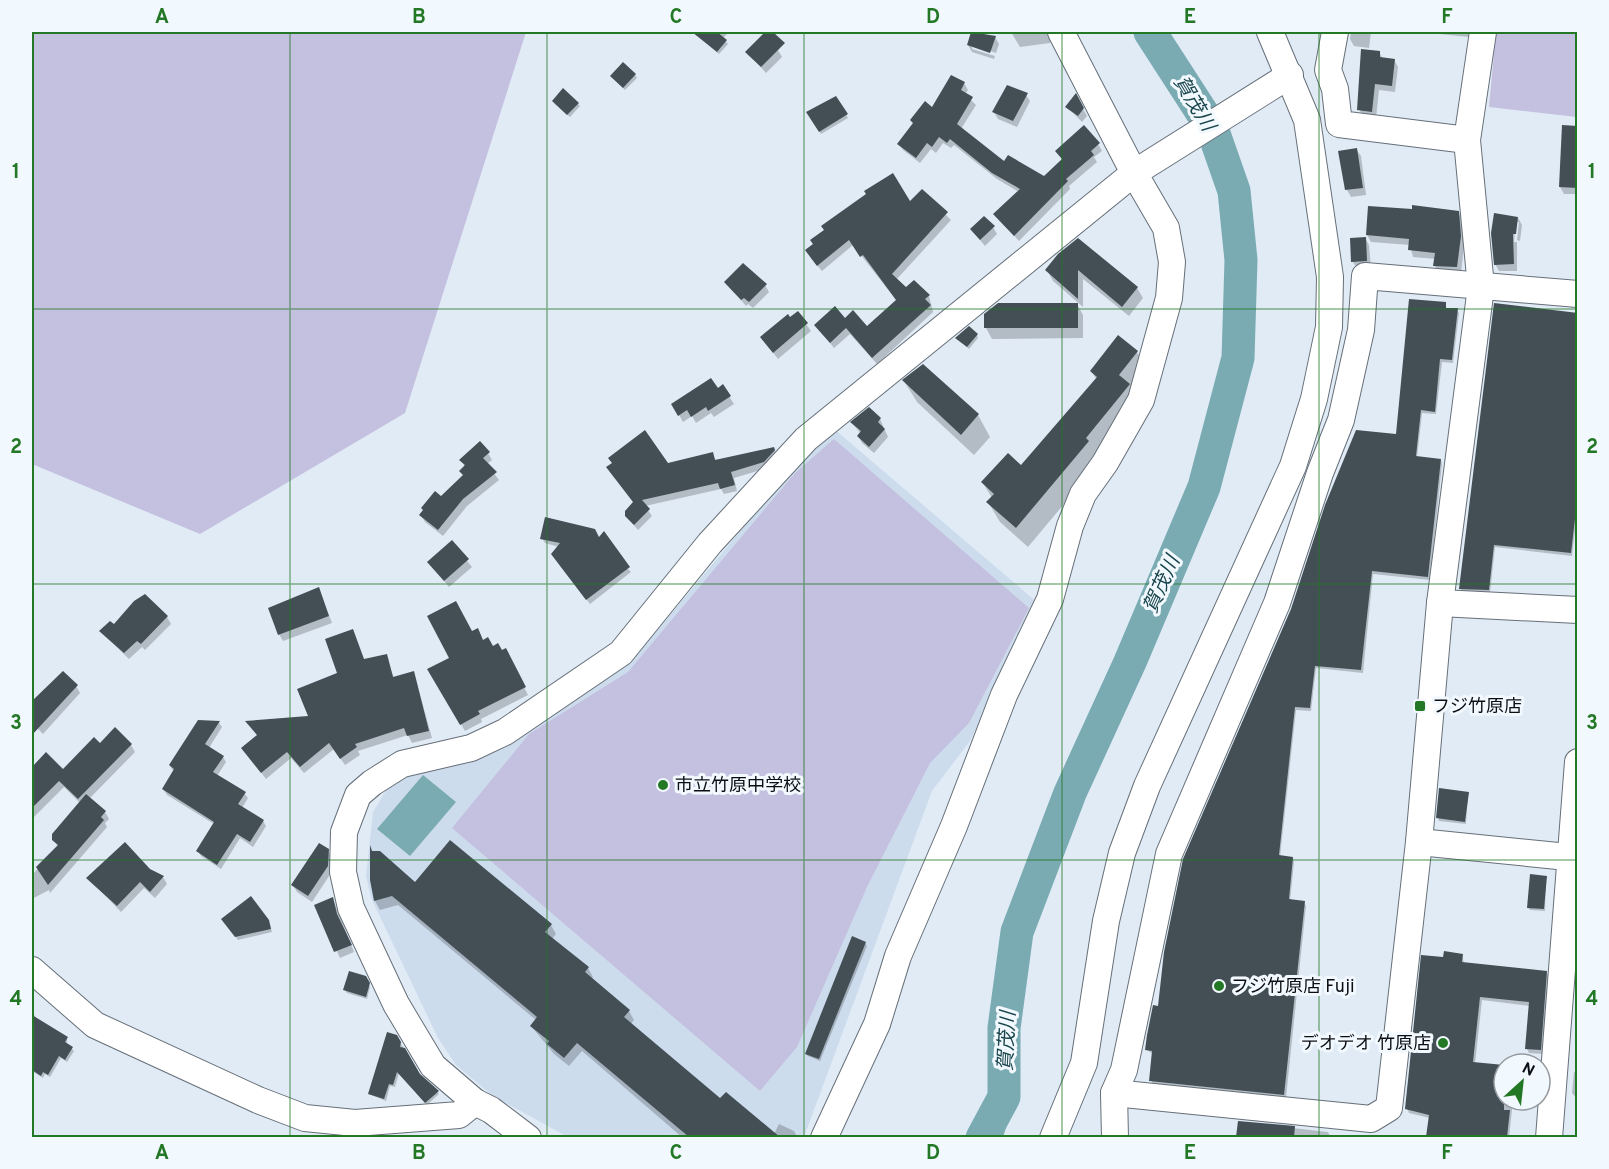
<svg xmlns="http://www.w3.org/2000/svg" width="1609" height="1169" font-family="Overpass,'Noto Sans JP',sans-serif">
<style>
.built{fill:#cddced}
.green{fill:#c4c0df}
.water{fill:#7aabb2}
.shadow{fill:#0003}
.lines{fill:none;stroke-linecap:round;stroke-linejoin:round}
.river{stroke:#7aabb2;stroke-width:33}
.building{fill:#434f55}
.minor-casing{stroke:#666f78;stroke-width:28}
.minor{stroke:#fff;stroke-width:26}
.grid{fill:none;stroke:#237825;stroke-width:1.5;stroke-opacity:0.55}
.poi-dot{fill:#237825;stroke:#f1f8fe;stroke-width:2}
.labels{text-anchor:middle;stroke-width:6;stroke-linejoin:round;paint-order:stroke}
.poi-label{font-size:18px;fill:#0b0e11;stroke:#f1f8fe;text-anchor:start}
.water-label{font-size:20px;font-style:italic;fill:#18454b;stroke:#f1f8fe}
.neatline{fill:none;stroke:#237825;stroke-width:2}
.grid-label{font-size:20px;text-anchor:middle;font-weight:bold;fill:#237825}
</style>
<rect width="100%" height="100%" fill="#e0ebf6"/>
<!-- built -->
<polygon class="built" points="833,428 1039,604 970,741 932,791 804,1137 568,1137 493,1096 456,1065 438,1038 371,898 366,876 373,812 393,779 612,672 666,620 793,468"/>
<!-- green -->
<g class="green">
<polygon points="32,32 526,32 405,413 200,534 32,464"/>
<polygon points="1496,32 1577,32 1577,117 1489,107"/>
<polygon points="834,439 1029,608 969,723 930,763 867,887 797,1047 760,1091 452,828 529,734 628,672 795,473"/>
</g>
<!-- water -->
<g class="water">
<polygon points="423,775 456,802 410,856 377,829"/>
<polygon points="1004,1062 1016,1097 1003,1137 975,1137 997,1095"/>
</g>
<!-- shadow -->
<g class="shadow">
<polygon points="693,32 729,32 723,38 728,44 719,54"/>
<polygon points="973,32 995,37 999,44 996,53 972,45 972,49 995,56 994,59 972,52 968,45"/>
<polygon points="1011,32 1051,32 1050,43 1020,47"/>
<polygon points="1351,32 1371,32 1369,48 1354,46 1350,39"/>
<polygon points="1420,32 1469,32 1469,37"/>
<polygon points="778,50 782,57 766,73 747,52"/>
<polygon points="1379,52 1383,59 1394,60 1398,67 1395,92 1379,90 1376,118 1363,116 1359,109"/>
<polygon points="635,75 637,78 625,90 614,79"/>
<polygon points="964,83 968,90 965,94 976,105 961,129 1004,163 1044,178 1063,160 1057,151 1098,144 1102,151 1094,157 1097,162 1069,186 1070,189 1019,241 995,214 1019,192 997,179 954,145 951,148 943,143 936,153 931,149 920,163 903,150 899,144 932,109"/>
<polygon points="1026,95 1030,101 1017,127 998,119 994,112"/>
<polygon points="1075,95 1087,116 1082,122 1067,107"/>
<polygon points="836,98 848,118 821,134 808,113"/>
<polygon points="555,104 578,104 580,106 570,117"/>
<polygon points="1578,128 1578,194 1564,194 1560,187"/>
<polygon points="1356,149 1361,156 1366,195 1351,197 1347,190 1340,152"/>
<polygon points="922,191 951,220 896,280 906,290 914,282 929,296 933,312 877,364 850,334 834,348 816,325 867,328 897,301 853,245 822,271 810,257 910,204"/>
<polygon points="1458,212 1462,220 1464,244 1461,274 1439,273 1435,266 1436,259 1413,257 1410,245 1371,242 1367,235"/>
<polygon points="1518,218 1522,225 1520,241 1517,240 1519,222 1516,222 1514,242 1517,242 1517,271 1499,271 1495,264"/>
<polygon points="993,227 997,234 985,246 971,229"/>
<polygon points="1365,238 1369,245 1371,267 1357,268 1352,261"/>
<polygon points="1060,255 1137,288 1143,298 1129,316 1083,279 1083,307 1053,281 1047,270"/>
<polygon points="726,282 765,285 769,292 753,308 748,304 746,306"/>
<polygon points="1077,304 1083,315 1083,338 992,339 986,328"/>
<polygon points="1445,304 1447,309 1457,310 1459,313 1453,363 1442,362 1436,414 1422,413 1417,458 1441,460 1442,464 1430,580 1373,574 1363,673 1316,668 1311,711 1296,710 1280,857 1293,858 1294,862 1290,901 1304,903 1306,906 1286,1098 1152,1085 1153,1054 1147,1050 1159,1008 1397,436"/>
<polygon points="798,313 811,331 778,359 762,338"/>
<polygon points="1578,314 1578,505 1572,556 1495,547 1490,593 1462,591 1460,588"/>
<polygon points="977,335 978,338 969,349 957,338"/>
<polygon points="1137,352 1148,372 1100,461 1028,547 1000,522 988,502 992,498 983,483 1021,467 1097,380 1091,371"/>
<polygon points="923,366 978,415 990,437 974,455 917,402 904,381"/>
<polygon points="723,387 734,404 714,417 711,413 696,423 692,416 683,422 673,404"/>
<polygon points="869,409 880,419 888,437 874,453 862,443 858,436 861,434 852,423"/>
<polygon points="774,448 777,454 767,468 734,478 737,491 724,494 721,489 645,506 652,516 638,530 626,516 634,503 608,468 668,465 712,454 716,460"/>
<polygon points="488,453 492,460 487,464 499,480 467,506 443,536 425,522 421,515 464,477 465,467 461,460"/>
<polygon points="542,538 599,539 631,572 590,604 556,559 559,547 545,543"/>
<polygon points="452,542 472,567 449,587 429,562"/>
<polygon points="319,589 332,623 283,641 279,634"/>
<polygon points="167,617 171,624 145,650 142,647 129,659 101,632 114,627"/>
<polygon points="352,630 364,660 386,655 394,678 414,673 432,738 412,743 408,735 358,751 360,755 345,765 334,749 304,773 291,758 266,779 243,749 258,736 247,722 310,718 339,674"/>
<polygon points="483,641 509,657 528,695 481,719 482,722 465,731 430,670"/>
<polygon points="76,686 80,693 43,734 32,723 32,710 36,704"/>
<polygon points="219,723 222,727 209,748 223,757 226,762 217,776 244,793 248,798 242,808 263,821 266,826 253,847 240,838 221,869 201,856 198,851 214,824 167,795 163,789 174,772 170,766"/>
<polygon points="100,745 131,745 135,752 89,799 105,812 109,819 105,823 107,827 50,893 49,890 32,899 32,875 58,847 54,840 80,803 64,787 34,817 32,769 46,754 63,771"/>
<polygon points="1468,793 1466,824 1439,821 1438,818"/>
<polygon points="327,850 332,858 331,873 312,902 297,892 293,885"/>
<polygon points="149,870 163,877 167,884 155,898 144,888 121,912 88,878"/>
<polygon points="1546,877 1545,911 1530,910 1528,907"/>
<polygon points="371,880 415,884 551,925 556,934 552,939 588,968 593,977 591,979 629,1011 634,1020 630,1025 720,1100 774,1134 779,1124 794,1131 798,1138 683,1138 582,1051 569,1066 554,1054 531,1026 536,1020 398,905 380,910 375,901"/>
<polygon points="333,899 354,952 340,958 316,906"/>
<polygon points="225,922 270,925 272,932 238,940"/>
<polygon points="865,943 867,946 820,1061 808,1056 806,1054"/>
<polygon points="1462,955 1464,963 1546,972 1549,976 1543,1054 1529,1053 1527,1049 1530,1006 1482,1000 1475,1064 1504,1067 1504,1100 1513,1100 1509,1138 1427,1138 1430,1118 1409,1113 1407,1108 1444,959"/>
<polygon points="366,978 370,987 367,999 347,993 345,990"/>
<polygon points="32,1011 37,1020 67,1038 67,1044 74,1051 67,1062 61,1058 50,1077 45,1074 43,1078 32,1071"/>
<polygon points="396,1036 422,1078 439,1094 427,1105 399,1073 395,1087 390,1086 386,1101 369,1094"/>
<polygon points="1574,1072 1578,1072 1578,1100 1572,1093"/>
<polygon points="1239,1122 1328,1132 1331,1138 1238,1138"/>
</g>
<g class="lines">
<!-- river -->
<polyline class="river" points="982,1138 1004,1097 1004,1028 1017,932 1070,793 1130,662 1204,487 1238,358 1241,260 1234,191 1212,128 1150,32"/>
</g>
<!-- building -->
<g class="building">
<polygon points="692,32 717,32 727,40 717,52"/>
<polygon points="765,32 773,32 785,43 761,67 745,52"/>
<polygon points="971,32 996,36 990,53 967,45"/>
<polygon points="1361,49 1380,51 1380,57 1395,59 1392,86 1375,84 1372,112 1357,110"/>
<polygon points="623,62 636,74 623,88 610,76"/>
<polygon points="951,75 965,82 961,90 973,97 957,124 1004,161 1008,155 1044,176 1062,159 1055,151 1084,125 1100,143 1091,151 1094,155 1066,179 1068,181 1014,236 993,214 1020,189 992,173 950,139 947,143 939,137 932,147 927,143 916,158 897,144 913,123 910,120 925,101 932,107"/>
<polygon points="1007,85 1028,93 1013,121 992,112"/>
<polygon points="563,88 579,103 567,115 552,101"/>
<polygon points="1076,93 1084,108 1078,116 1065,107"/>
<polygon points="836,96 848,114 819,132 806,112"/>
<polygon points="1562,125 1578,126 1578,188 1559,187"/>
<polygon points="1357,148 1363,188 1345,190 1338,151"/>
<polygon points="893,173 910,201 922,189 948,212 892,274 906,287 914,280 930,295 925,299 931,305 872,358 846,328 830,343 814,325 835,306 845,318 853,310 867,326 896,300 863,255 860,257 849,240 817,266 805,250 813,244 810,240 824,230 821,226 866,194 864,191"/>
<polygon points="1412,205 1459,211 1461,236 1457,267 1433,266 1435,253 1408,250 1409,239 1366,235 1368,206 1412,209"/>
<polygon points="1494,213 1518,217 1516,234 1513,234 1514,264 1494,265 1491,233"/>
<polygon points="984,216 995,226 980,240 970,229"/>
<polygon points="1366,237 1367,261 1351,262 1350,238"/>
<polygon points="1078,238 1138,287 1122,307 1078,270 1078,299 1045,270 1058,254"/>
<polygon points="743,263 767,284 749,302 744,298 741,300 724,282"/>
<polygon points="1409,299 1446,302 1446,308 1458,308 1452,360 1440,359 1435,412 1421,410 1416,456 1441,459 1428,577 1372,571 1361,670 1315,666 1310,708 1295,707 1279,855 1293,857 1289,899 1305,901 1284,1095 1149,1081 1152,1051 1145,1050 1147,1035 1153,1005 1158,1006 1164,952 1183,859 1291,609 1325,505 1356,430 1396,434"/>
<polygon points="998,303 1078,303 1078,328 984,328 984,314"/>
<polygon points="1494,303 1578,313 1578,493 1571,553 1494,545 1489,590 1459,589"/>
<polygon points="798,311 808,323 773,353 760,337 788,314 790,317"/>
<polygon points="969,326 978,334 967,347 955,338"/>
<polygon points="1118,335 1138,351 1119,375 1130,384 1086,438 1089,441 1016,528 986,502 994,494 981,482 1008,453 1021,465 1097,377 1090,371"/>
<polygon points="923,364 979,414 961,435 902,380"/>
<polygon points="711,378 718,388 723,384 731,396 708,411 706,407 691,417 687,410 678,416 671,404"/>
<polygon points="869,407 881,418 878,422 885,429 869,447 857,436 861,431 850,422"/>
<polygon points="645,430 668,463 713,452 715,460 774,447 775,450 764,462 731,472 735,485 720,489 718,483 642,500 650,509 634,525 625,516 625,511 633,502 606,467 612,463 608,458"/>
<polygon points="480,441 490,452 483,458 497,472 463,499 438,530 419,515 423,510 421,508 435,491 441,496 463,475 459,471 465,465 459,460"/>
<polygon points="545,517 595,529 599,537 604,531 630,567 586,600 551,554 560,543 540,539"/>
<polygon points="452,540 469,559 444,581 427,562"/>
<polygon points="319,587 329,616 278,635 268,608"/>
<polygon points="145,594 168,616 141,644 137,641 124,653 99,631 110,621 114,624 134,601"/>
<polygon points="456,601 472,631 478,628 483,640 488,637 493,646 498,643 502,650 506,648 526,687 478,711 480,714 460,725 427,669 449,658 427,616"/>
<polygon points="353,629 364,659 387,654 393,677 414,671 429,731 407,736 404,728 355,744 357,747 340,759 329,743 300,767 287,752 261,773 241,748 257,735 245,721 308,716 297,689 337,673 325,639"/>
<polygon points="63,671 78,685 32,735 32,701"/>
<polygon points="198,720 220,721 205,744 224,756 213,772 246,792 238,804 264,820 250,842 237,834 217,865 196,851 214,822 162,789 174,769 169,765"/>
<polygon points="115,727 132,744 78,799 59,781 32,808 32,767 46,752 63,769 94,737 100,743"/>
<polygon points="1439,788 1469,792 1465,822 1436,818"/>
<polygon points="86,794 106,811 101,817 104,820 48,885 36,867 58,845 52,840 52,834"/>
<polygon points="450,840 552,924 545,932 589,967 585,972 630,1010 624,1017 720,1098 726,1092 780,1137 689,1137 577,1043 564,1058 547,1044 549,1041 530,1026 537,1017 392,896 374,901 370,880 370,845 372,851 380,851 415,882"/>
<polygon points="125,842 150,869 164,876 150,892 140,882 117,906 86,878"/>
<polygon points="319,843 329,849 328,866 308,896 291,885"/>
<polygon points="1530,874 1547,876 1544,909 1527,908"/>
<polygon points="251,896 269,920 271,929 235,937 221,919"/>
<polygon points="333,897 337,914 352,945 334,952 314,905"/>
<polygon points="852,936 866,942 819,1059 805,1054"/>
<polygon points="1444,951 1463,954 1462,962 1547,971 1541,1050 1525,1049 1529,1002 1480,997 1473,1062 1504,1065 1504,1110 1510,1110 1507,1137 1426,1137 1429,1115 1405,1109 1421,955 1443,957"/>
<polygon points="349,971 366,976 370,983 366,997 343,990"/>
<polygon points="32,1015 68,1037 65,1042 73,1047 65,1060 59,1056 48,1075 43,1072 41,1076 32,1070"/>
<polygon points="387,1032 397,1035 401,1042 400,1047 405,1048 420,1074 439,1091 425,1103 397,1072 393,1085 389,1084 384,1099 368,1094"/>
<polygon points="1238,1121 1295,1126 1294,1137 1236,1137"/>
</g>
<g class="lines">
<defs>
<g id="minor">
<polyline points="1335,32 1328,70 1335,89 1339,124 1467,140"/>
<polyline points="1440,603 1578,610"/>
<polyline points="1419,842 1578,858"/>
<polyline points="32,970 95,1025 258,1100 305,1118 355,1123 459,1115 475,1102"/>
<polyline points="1114,1093 1371,1119 1389,1108 1419,842 1440,603 1481,287 1467,140 1483,32"/>
<polyline points="528,1138 491,1110 475,1102 433,1066 396,1004 351,908 343,872 344,832 358,795 372,783 402,764 471,748 505,732 621,653 710,543 806,439 1134,173 1290,75"/>
<polyline points="824,1138 877,1024 898,956 954,826 1004,695 1050,599 1070,526 1083,494 1105,463 1141,400 1169,298 1172,262 1166,228 1134,173 1061,32"/>
<polyline points="1053,1138 1084,1063 1106,921 1122,853 1147,786 1293,466 1314,399 1329,327 1330,277 1307,120 1270,32"/>
<polyline points="1115,1138 1114,1093 1124,1070 1169,854 1277,603 1320,473 1341,420 1361,330 1365,276 1578,294"/>
<polyline points="1549,1138 1578,762"/>
</g>
</defs>
<!-- minor casing -->
<use href="#minor" class="minor-casing"/>
<!-- minor -->
<use href="#minor" class="minor"/>
</g>
<!-- grid -->
<path class="grid" d="M290 32V1138M547 32V1138M804 32V1138M1062 32V1138M1319 32V1138M32 309H1578M32 584H1578M32 860H1578"/>
<!-- markers -->
<g class="poi-dot">
<rect x="1414" y="700" width="12" height="12" rx="3"/>
<circle cx="663" cy="785" r="6"/>
<circle cx="1219" cy="986" r="6"/>
<circle cx="1443" cy="1043" r="6"/>
</g>
<g class="labels">
<!-- poi labels -->
<g class="poi-label">
<text x="1432" y="712">フジ竹原店</text>
<text x="675" y="791">市立竹原中学校</text>
<text x="1231" y="992">フジ竹原店 Fuji</text>
<text x="1431" y="1049" text-anchor="end">デオデオ 竹原店</text>
</g>
<!-- water labels -->
<g class="water-label">
<text transform="translate(1195 103) rotate(59)" y="7">賀茂川</text>
<text transform="translate(1161 584) rotate(-66)" y="7">賀茂川</text>
<text transform="translate(1006 1041) rotate(-87)" y="7">賀茂川</text>
</g>
</g>
<!-- border -->
<rect width="1609" height="1169" fill="none" stroke="#f1f8fe" stroke-width="66"/>
<!-- north arrow -->
<g transform="translate(1522 1082) rotate(27)"><circle r="28" fill="#f1f8fe" stroke="#959a9f" stroke-width="1.5"/>
<path d="M0-4.5L10 22L0 15L-10 22Z" fill="#237825"/>
<text y="-9" font-size="16" font-weight="bold" text-anchor="middle" fill="#0b0e11">N</text>
</g>
<rect x="33" y="33" width="1543" height="1103" class="neatline"/>
<g class="grid-label">
<text x="162" y="23">A</text>
<text x="419" y="23">B</text>
<text x="676" y="23">C</text>
<text x="933" y="23">D</text>
<text x="1190" y="23">E</text>
<text x="1447" y="23">F</text>
<text x="16" y="178">1</text>
<text x="1592" y="178">1</text>
<text x="16" y="453">2</text>
<text x="1592" y="453">2</text>
<text x="16" y="729">3</text>
<text x="1592" y="729">3</text>
<text x="16" y="1005">4</text>
<text x="1592" y="1005">4</text>
<text x="162" y="1159">A</text>
<text x="419" y="1159">B</text>
<text x="676" y="1159">C</text>
<text x="933" y="1159">D</text>
<text x="1190" y="1159">E</text>
<text x="1447" y="1159">F</text>
</g>
</svg>
